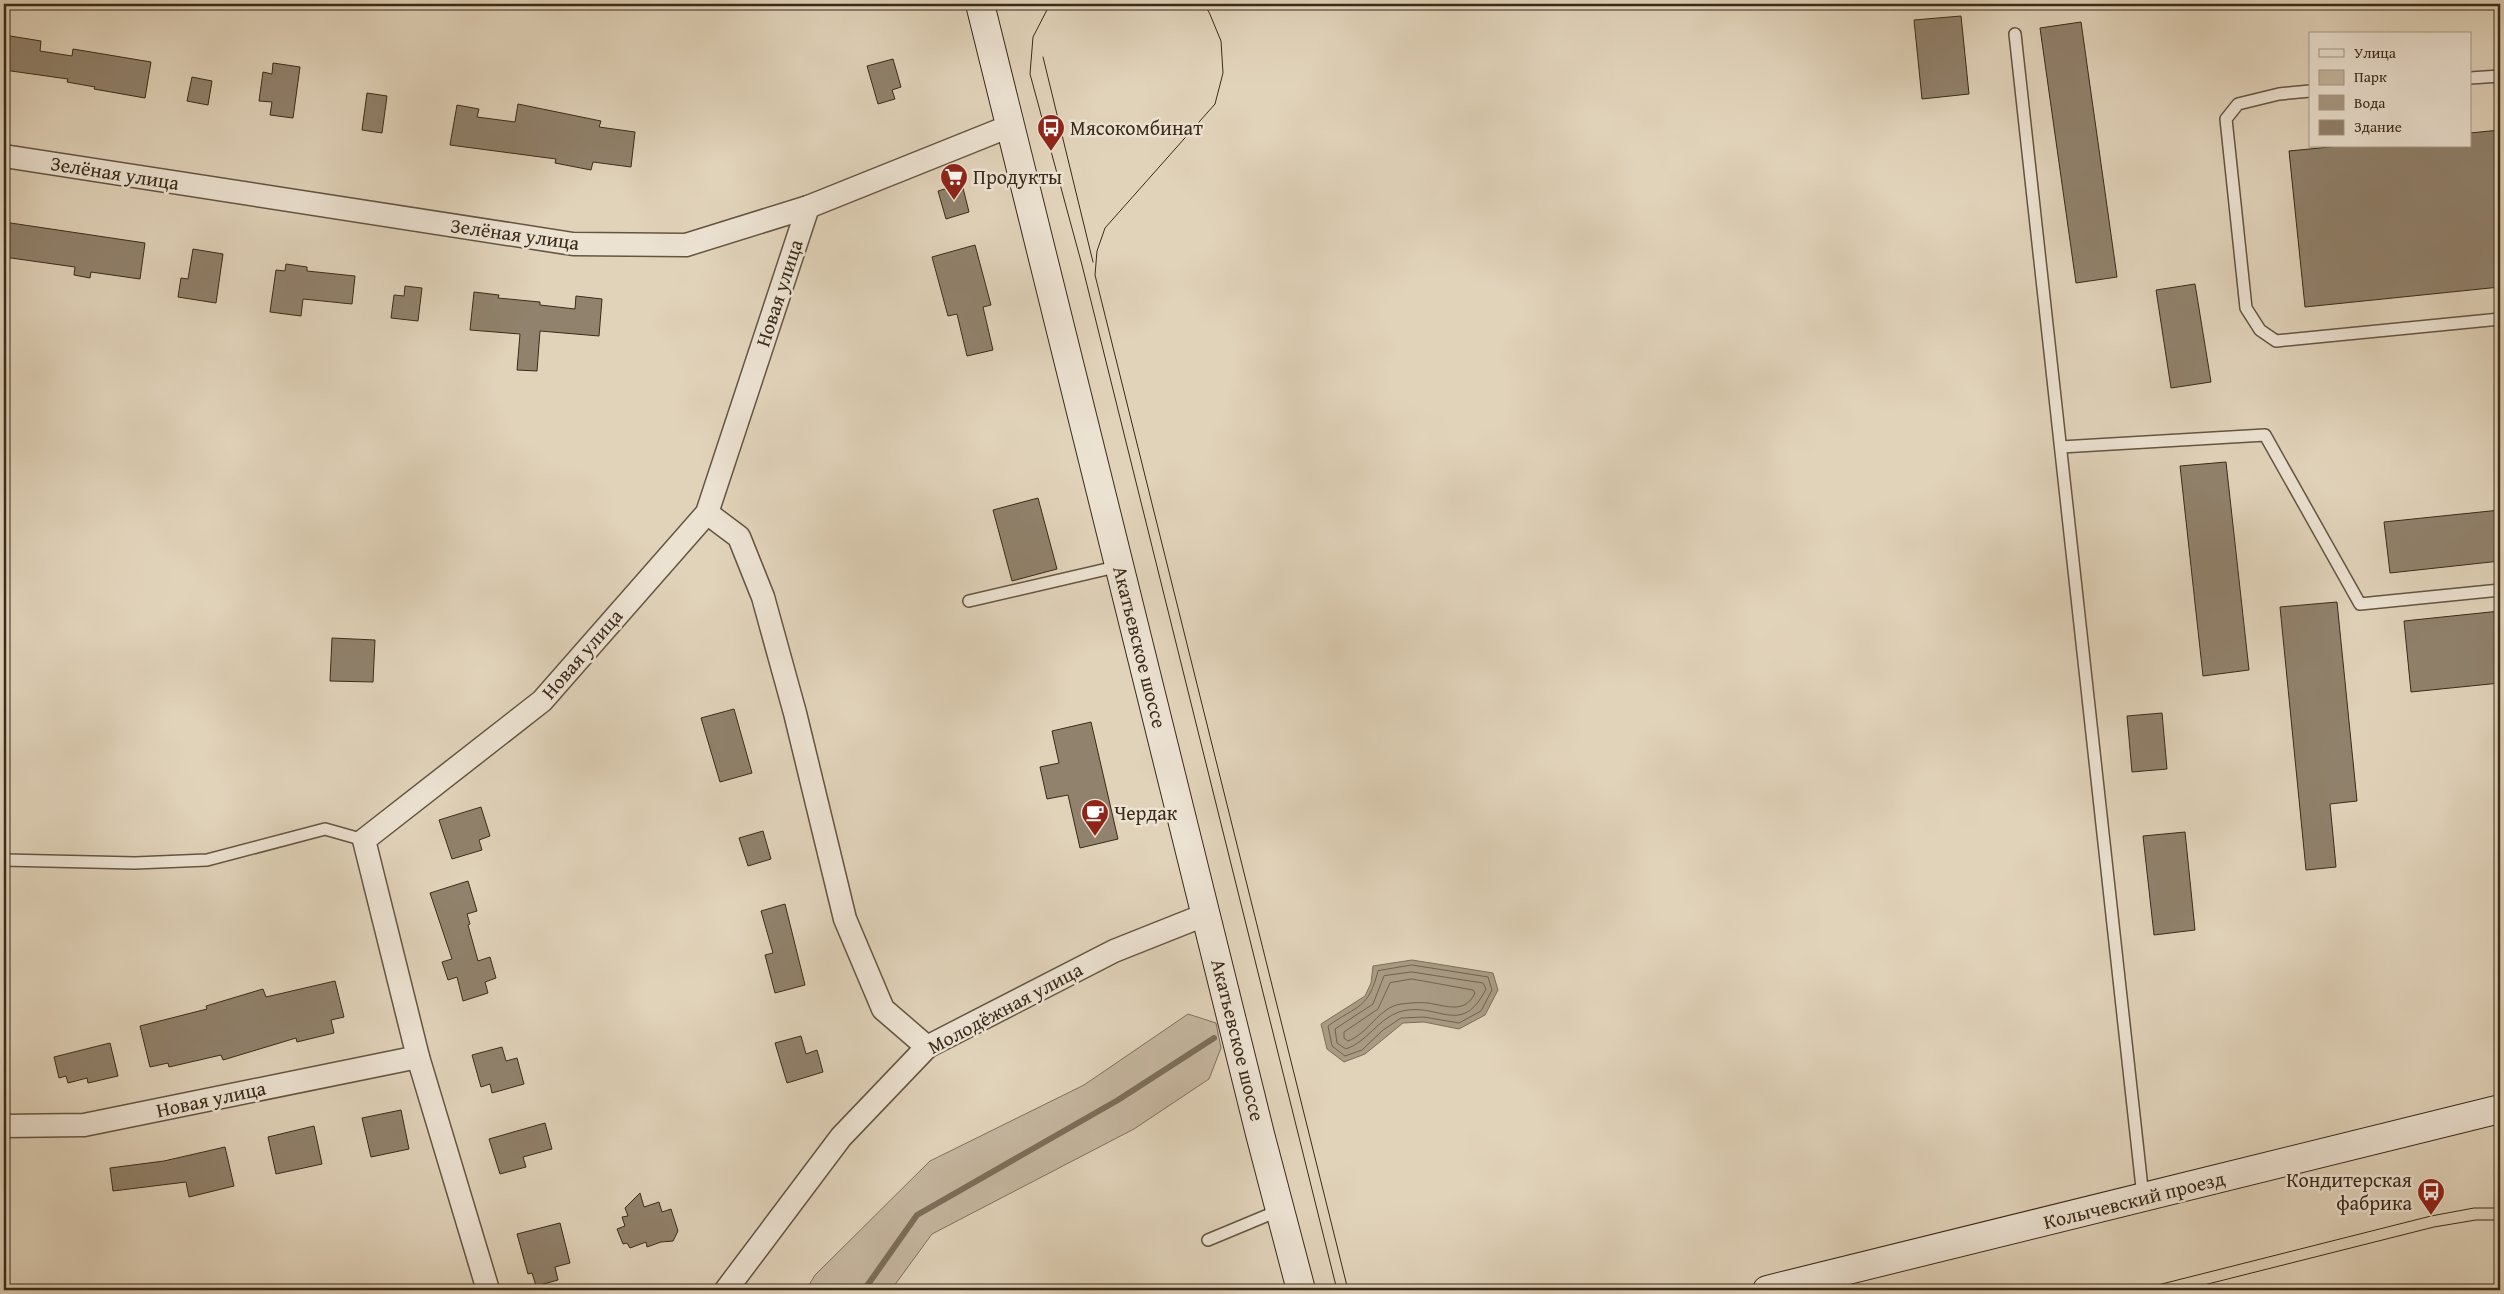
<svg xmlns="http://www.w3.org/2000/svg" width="2504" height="1294" font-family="'Gentium Book Plus',serif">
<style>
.green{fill:#c5b69f;stroke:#80705c}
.water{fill:#a89a83;stroke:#7c6e59}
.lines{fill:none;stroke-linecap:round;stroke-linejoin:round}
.shore{stroke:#71624e;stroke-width:1}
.stream{stroke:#7c6e59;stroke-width:6}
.building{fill:#91826d;stroke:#3a2b19}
.lane-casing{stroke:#645541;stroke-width:14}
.street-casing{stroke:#645541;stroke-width:25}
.secondary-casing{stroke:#3a2b19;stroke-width:30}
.lane{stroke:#ece2d2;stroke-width:11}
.street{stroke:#ece2d2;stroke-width:22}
.secondary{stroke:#ece2d2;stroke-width:28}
.tram{stroke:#3a2b19;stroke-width:1}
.labels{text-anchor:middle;stroke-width:5;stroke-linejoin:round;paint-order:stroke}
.poi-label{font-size:20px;fill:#3a2b19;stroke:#ece2d2;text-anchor:start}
.street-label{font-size:20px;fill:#3a2b19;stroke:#ece2d2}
</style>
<rect width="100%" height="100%" fill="#e1d3ba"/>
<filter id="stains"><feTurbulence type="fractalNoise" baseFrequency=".004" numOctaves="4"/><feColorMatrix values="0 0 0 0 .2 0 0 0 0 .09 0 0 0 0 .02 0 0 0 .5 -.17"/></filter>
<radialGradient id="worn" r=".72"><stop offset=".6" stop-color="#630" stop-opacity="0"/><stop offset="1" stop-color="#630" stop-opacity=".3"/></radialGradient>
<!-- green -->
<polygon class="green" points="1188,1014 1216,1023 1221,1048 1209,1079 1134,1129 932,1234 891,1290 806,1290 815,1275 930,1161 1084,1085"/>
<!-- water -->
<polygon class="water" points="1412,960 1493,973 1498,990 1485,1015 1459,1029 1424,1022 1403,1023 1365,1054 1344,1062 1327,1049 1321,1024 1365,996 1371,983 1373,966"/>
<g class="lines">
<!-- shore -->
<g class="shore">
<path d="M1412 965 1488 977 1492 990 1481 1011 1459 1023 1424 1017 1401 1018 1383 1030 1362 1050 1345 1056 1332 1046 1328 1026C1357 1005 1368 1010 1378 971Z"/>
<path d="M1412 972 1483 983 1486 989C1461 1039 1437 1000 1399 1012 1378 1019 1367 1042 1346 1049L1337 1043 1335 1029 1373 1004 1384 976Z"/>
<path d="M1412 979 1473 990 1475 993C1465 1014 1447 1006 1428 1003 1420 1002 1410 1003 1401 1004 1379 1007 1368 1034 1348 1041L1344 1038V1032L1378 1009 1390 983Z"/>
</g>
<!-- stream -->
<polyline class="stream" points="864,1290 917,1215 1118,1100 1214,1038"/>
</g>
<!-- building -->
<g class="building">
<polygon points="1961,16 1969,94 1922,99 1914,20"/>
<polygon points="2081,22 2117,277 2076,283 2040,28"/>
<polygon points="4,35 41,41 40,51 72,56 73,49 151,62 145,98 94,89 95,87 67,82 68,79 4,70"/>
<polygon points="893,59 901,87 892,90 895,99 878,104 867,66"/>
<polygon points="273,63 300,67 293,118 270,115 272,102 259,101 263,72 272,74"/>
<polygon points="192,77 212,81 208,105 187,101"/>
<polygon points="367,93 387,96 382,133 362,130"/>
<polygon points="518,104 601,121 599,127 635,132 631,167 593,162 591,170 555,163 556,159 450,145 457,105 479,109 477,117 515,122"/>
<polygon points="2500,130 2500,287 2305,307 2289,151 2340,146 2470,146 2470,133"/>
<polygon points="962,184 969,212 946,219 938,191"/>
<polygon points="4,222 145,243 140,279 91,272 90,278 74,275 75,267 4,257"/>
<polygon points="975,245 991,305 983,307 993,350 967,356 957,314 948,316 932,257"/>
<polygon points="193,249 223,254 216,303 178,297 181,278 188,279"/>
<polygon points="286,264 307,267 307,271 355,276 352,304 303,299 301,316 270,312 276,270 285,271"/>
<polygon points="2195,284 2211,382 2171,388 2156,290"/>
<polygon points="405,286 422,288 418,321 391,318 394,295 404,296"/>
<polygon points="474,292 499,295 498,298 540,302 540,305 575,309 576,296 602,299 599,336 540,331 537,371 517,370 520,334 470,330"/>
<polygon points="2226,462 2249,670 2203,676 2180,466"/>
<polygon points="1038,498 1057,569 1012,581 993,510"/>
<polygon points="2500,510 2500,561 2390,573 2384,522"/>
<polygon points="2337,602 2357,801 2330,804 2336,867 2306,870 2280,607"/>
<polygon points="2500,611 2500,683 2411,692 2404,621"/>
<polygon points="332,638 375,640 373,682 330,681"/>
<polygon points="734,709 752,773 720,782 701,718"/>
<polygon points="2162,713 2167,769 2132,772 2127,716"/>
<polygon points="1091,722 1118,839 1080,848 1068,795 1047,799 1040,767 1059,763 1052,731"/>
<polygon points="481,807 490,836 479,840 482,850 452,859 439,820"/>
<polygon points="763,831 771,859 748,866 739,838"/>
<polygon points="2185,832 2195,930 2154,935 2143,836"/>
<polygon points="468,881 477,911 467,914 470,924 468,925 478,961 490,957 496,978 485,982 488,993 463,1001 457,977 448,980 442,962 452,959 430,893"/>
<polygon points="785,904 805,985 775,993 765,955 773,953 761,911"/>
<polygon points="335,981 344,1017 331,1020 334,1033 297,1042 296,1038 223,1060 221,1055 169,1067 168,1063 150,1067 140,1026 207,1009 206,1006 263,989 266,997"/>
<polygon points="801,1036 806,1054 817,1050 823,1072 787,1083 775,1043"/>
<polygon points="110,1043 118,1076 88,1083 87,1078 68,1083 66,1076 59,1078 54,1057"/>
<polygon points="502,1047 506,1061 517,1058 524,1084 492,1093 490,1084 481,1087 472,1055"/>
<polygon points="401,1110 409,1149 371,1157 362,1118"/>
<polygon points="545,1123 552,1149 523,1157 526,1167 500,1174 489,1139"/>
<polygon points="314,1126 322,1164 276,1174 268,1137"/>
<polygon points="225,1147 234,1186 189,1197 186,1182 113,1191 110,1168 164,1161"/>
<polygon points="640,1193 644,1207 659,1202 662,1212 671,1209 678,1231 673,1241 661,1242 647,1247 646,1242 630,1248 627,1243 623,1244 617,1229 625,1226 622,1217 628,1216 625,1208"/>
<polygon points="560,1223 570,1263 555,1267 558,1280 536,1286 532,1273 528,1274 517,1234"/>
</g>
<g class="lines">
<defs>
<g id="lane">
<polyline points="2015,34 2143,1197"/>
<polyline points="2470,78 2500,76"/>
<polyline points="2310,91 2279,94 2238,104 2226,119 2246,308 2260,330 2276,341 2500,319"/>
<polyline points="2061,447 2265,435 2360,604 2500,590"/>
<polyline points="969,601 1120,566"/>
<polyline points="4,860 135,863 207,860 325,829 364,840"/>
<polyline points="1208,1240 1280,1210"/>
</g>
<g id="street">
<polyline points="4,156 573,244 686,245 808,207 1010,126"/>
<polyline points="707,513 739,537 763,597 795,713 845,919 883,1009 927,1047"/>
<polyline points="4,1126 84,1125 418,1057"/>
<polyline points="488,1290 418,1057 364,840 542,701 707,513 808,207"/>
<polyline points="726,1290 841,1137 927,1047 1114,951 1207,914"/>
</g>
<g id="secondary">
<polyline points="980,4 1260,1134 1301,1290"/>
<polyline points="1767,1290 2500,1109"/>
</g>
</defs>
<!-- lane casing -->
<use href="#lane" class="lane-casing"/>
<!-- street casing -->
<use href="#street" class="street-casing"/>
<!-- secondary casing -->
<use href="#secondary" class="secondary-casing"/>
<!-- lane -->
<use href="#lane" class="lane"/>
<!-- street -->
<use href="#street" class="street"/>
<!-- secondary -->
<use href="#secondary" class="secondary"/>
<!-- tram -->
<g class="tram">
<polyline points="1050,4 1033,37 1030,74 1082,265 1337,1290"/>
<polyline points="1203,4 1209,12 1221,41 1223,73 1215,104 1105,228 1097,251 1095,275 1348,1290"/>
<polyline points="1043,57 1093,262"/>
<polyline points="2138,1290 2431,1216 2474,1208 2500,1208"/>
<polyline points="2184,1290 2434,1227 2476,1220 2500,1220"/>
</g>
</g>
<!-- icons -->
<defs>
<symbol id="bus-pin" viewBox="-11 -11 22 30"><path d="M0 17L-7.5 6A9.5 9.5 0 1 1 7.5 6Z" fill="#8f2418" stroke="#ece2d2"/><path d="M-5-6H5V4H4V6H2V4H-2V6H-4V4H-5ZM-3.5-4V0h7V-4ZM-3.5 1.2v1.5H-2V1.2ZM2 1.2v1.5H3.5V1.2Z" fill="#fff"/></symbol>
<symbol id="supermarket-pin" viewBox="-11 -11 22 30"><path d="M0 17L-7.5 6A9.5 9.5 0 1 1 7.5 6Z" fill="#8f2418" stroke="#ece2d2"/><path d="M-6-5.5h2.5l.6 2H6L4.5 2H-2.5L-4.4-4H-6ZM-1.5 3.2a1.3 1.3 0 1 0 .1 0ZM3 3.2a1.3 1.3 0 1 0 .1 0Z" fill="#fff"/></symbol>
<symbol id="cafe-pin" viewBox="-11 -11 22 30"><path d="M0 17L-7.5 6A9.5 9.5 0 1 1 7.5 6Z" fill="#8f2418" stroke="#ece2d2"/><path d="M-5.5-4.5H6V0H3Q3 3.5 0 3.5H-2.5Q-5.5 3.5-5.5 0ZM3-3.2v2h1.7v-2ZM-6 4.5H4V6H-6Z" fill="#fff"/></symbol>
</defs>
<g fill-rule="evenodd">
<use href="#bus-pin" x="1035" y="112" width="32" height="43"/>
<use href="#supermarket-pin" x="938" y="161" width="32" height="43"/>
<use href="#cafe-pin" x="1079" y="797" width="32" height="43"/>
<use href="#bus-pin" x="2415" y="1176" width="32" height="43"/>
</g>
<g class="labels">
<!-- poi labels -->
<g class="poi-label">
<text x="1070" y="135">Мясокомбинат</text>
<text x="973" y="184">Продукты</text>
<text x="1114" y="820">Чердак</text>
<text x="2412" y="1187" text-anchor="end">Кондитерская<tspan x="2412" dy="23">фабрика</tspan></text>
</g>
<!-- street labels -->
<g class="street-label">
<text transform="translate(115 173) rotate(9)" y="7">Зелёная улица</text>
<text transform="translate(515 234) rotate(8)" y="7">Зелёная улица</text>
<text transform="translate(779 293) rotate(-72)" y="7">Новая улица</text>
<text transform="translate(1140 647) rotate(76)" y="7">Акатьевское шоссе</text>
<text transform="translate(582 654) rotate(-49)" y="7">Новая улица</text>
<text transform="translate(1005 1008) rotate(-28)" y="7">Молодёжная улица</text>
<text transform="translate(1238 1040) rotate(76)" y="7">Акатьевское шоссе</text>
<text transform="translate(211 1099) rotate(-12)" y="7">Новая улица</text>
<text transform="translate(2134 1200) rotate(-14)" y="7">Колычевский проезд</text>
</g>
</g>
<!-- margin -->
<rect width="2504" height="1294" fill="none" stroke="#e1d3ba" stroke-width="20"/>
<rect x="5" y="5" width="2494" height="1284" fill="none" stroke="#3a2b19" stroke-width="2.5"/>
<rect x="10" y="10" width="2484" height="1274" fill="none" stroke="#3a2b19"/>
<!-- legend -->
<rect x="2309" y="32" width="162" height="115" fill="#ece2d2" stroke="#a59988"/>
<rect x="2319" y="49" width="25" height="8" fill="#ece2d2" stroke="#a59988"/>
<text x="2354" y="58" font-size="15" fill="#3a2b19">Улица</text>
<rect x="2319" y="70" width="25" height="15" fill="#c5b69f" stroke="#a59988"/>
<text x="2354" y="82" font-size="15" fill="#3a2b19">Парк</text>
<rect x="2319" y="95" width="25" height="15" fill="#a89a83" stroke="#a59988"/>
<text x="2354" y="108" font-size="15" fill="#3a2b19">Вода</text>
<rect x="2319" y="120" width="25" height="15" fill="#91826d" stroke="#a59988"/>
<text x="2354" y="132" font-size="15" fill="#3a2b19">Здание</text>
<rect width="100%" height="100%" filter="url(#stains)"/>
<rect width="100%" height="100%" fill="url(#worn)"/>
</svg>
